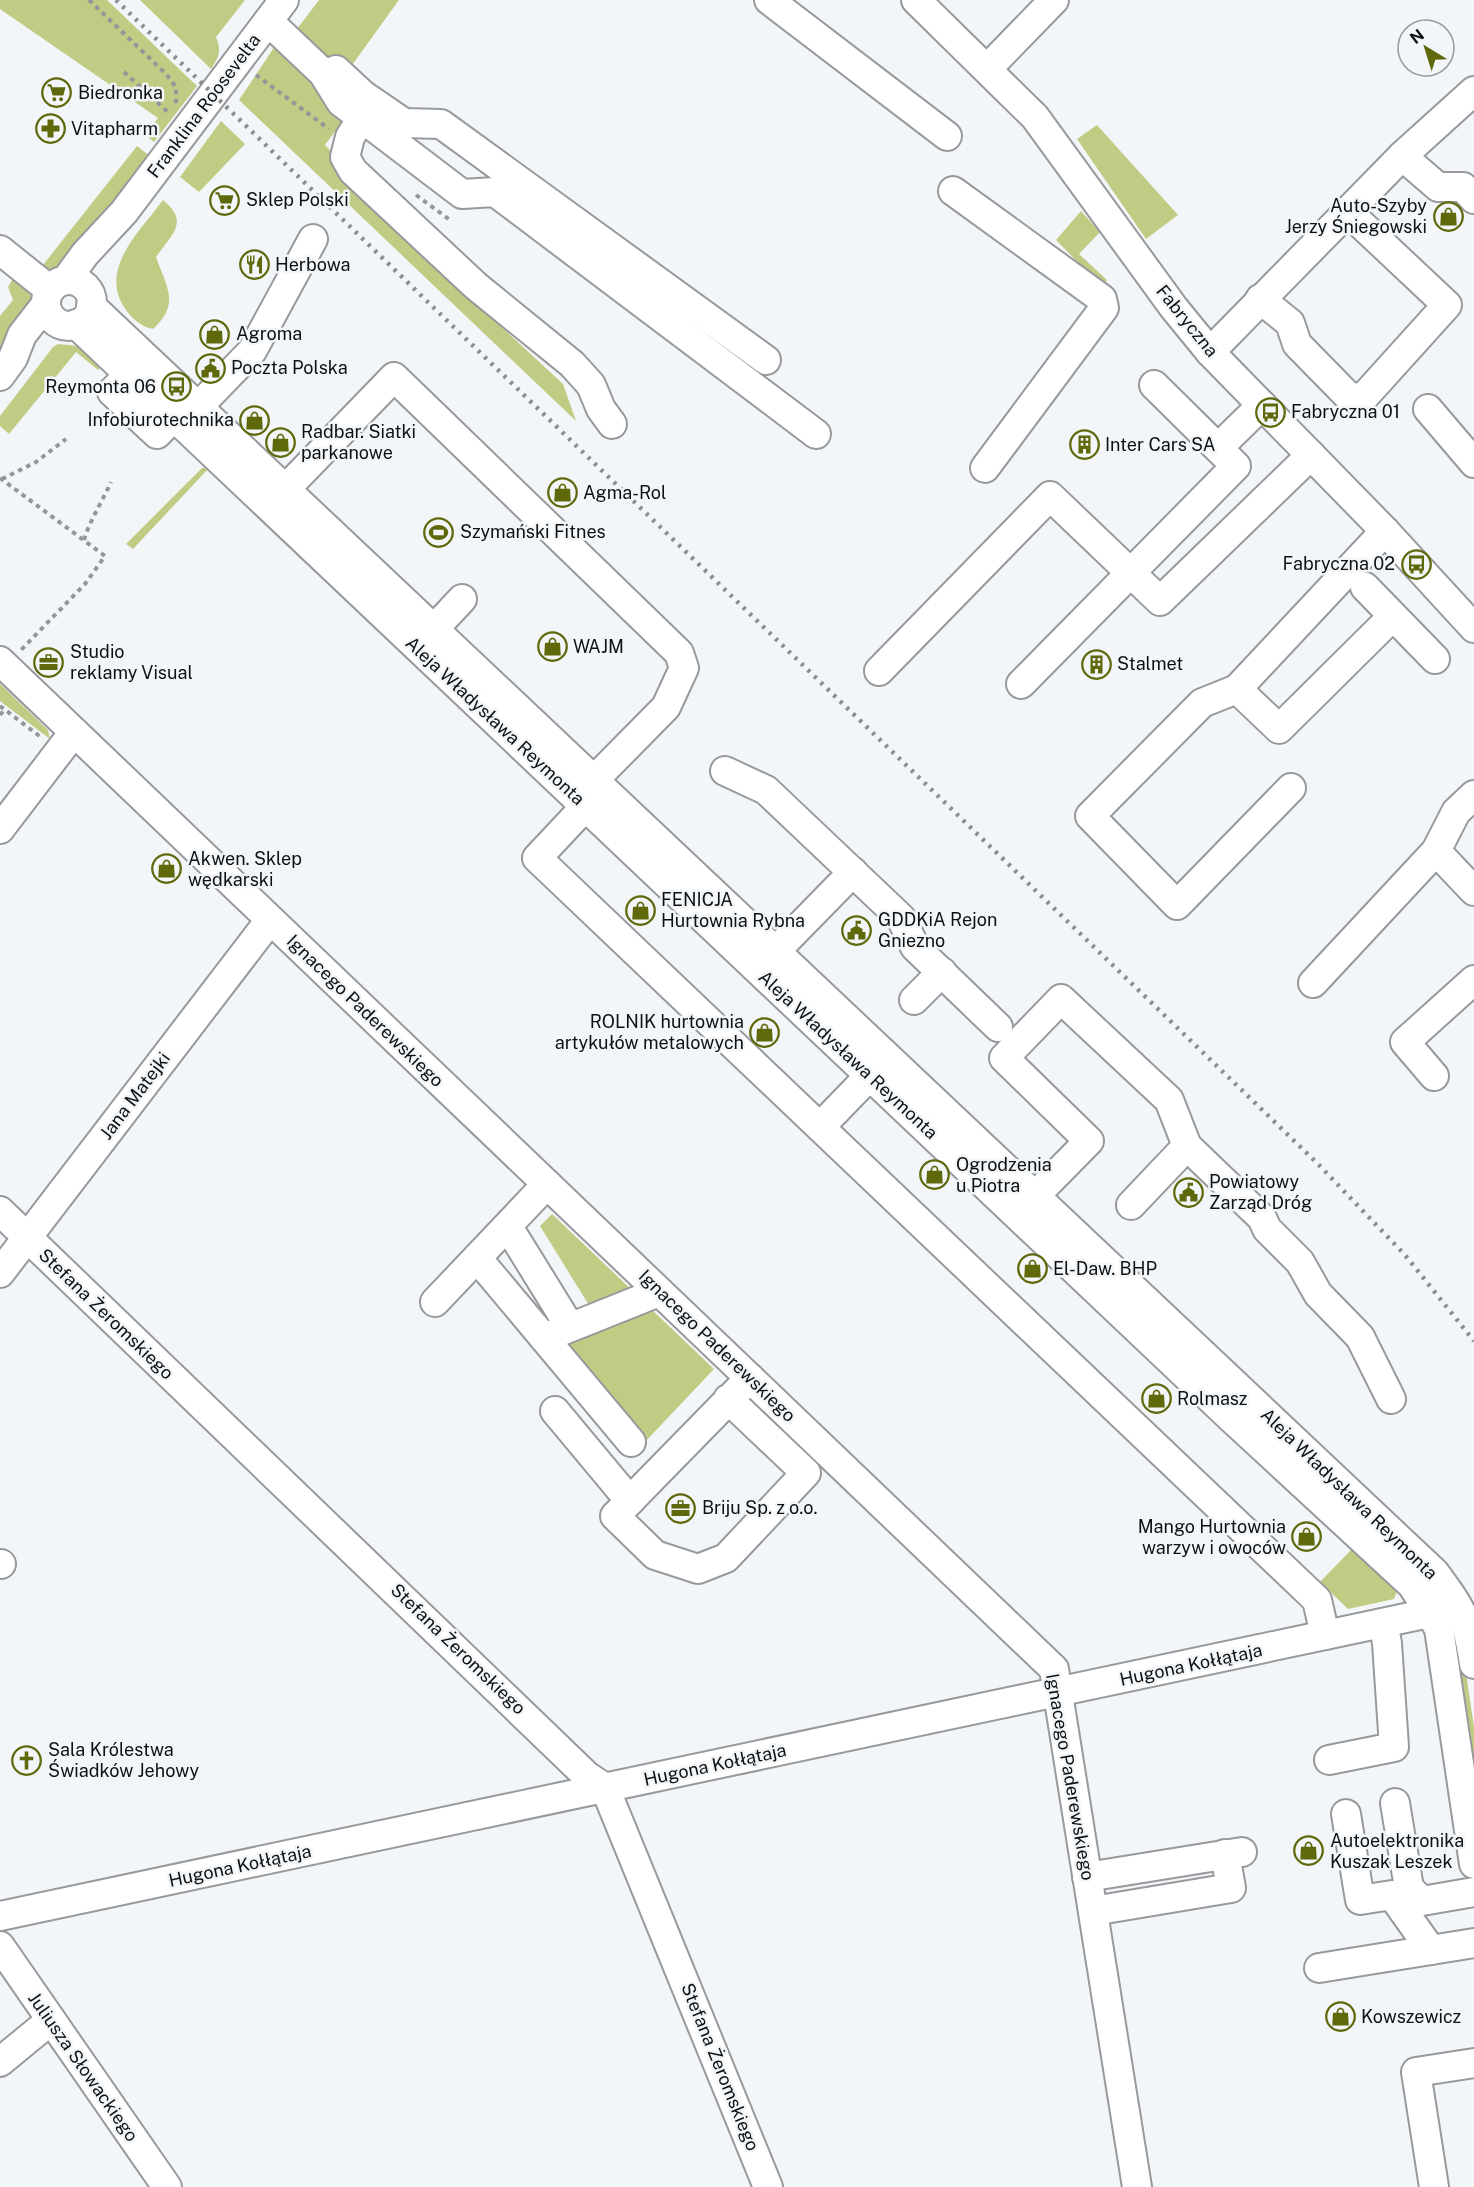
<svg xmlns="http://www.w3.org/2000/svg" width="1474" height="2187" font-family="'Public Sans',sans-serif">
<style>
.green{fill:#c0cc83}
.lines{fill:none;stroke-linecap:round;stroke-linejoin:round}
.minor-casing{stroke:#97999c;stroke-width:32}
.path{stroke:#949799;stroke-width:4;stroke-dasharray:4.5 4.5;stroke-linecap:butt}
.minor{stroke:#fff;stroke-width:28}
.rail{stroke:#8b8e90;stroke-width:4.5;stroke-dasharray:3 6;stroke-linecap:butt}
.labels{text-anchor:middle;stroke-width:5;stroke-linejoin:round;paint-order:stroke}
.poi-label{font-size:18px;fill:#0f1011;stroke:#f3f6f9;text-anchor:start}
.street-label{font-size:18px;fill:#0f1011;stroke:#f3f6f9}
</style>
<rect width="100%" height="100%" fill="#f3f6f9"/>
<!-- green -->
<g class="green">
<polygon points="0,0 107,0 197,86 154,142 145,135 158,118 0,9"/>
<path d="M140 0H245L216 37C222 51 219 57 211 69Z"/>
<polygon points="319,0 399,0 334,90 351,110 325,145 495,321 563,384 576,421 239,100 277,43 297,29"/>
<polygon points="221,121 245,144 199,192 180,177"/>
<polygon points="1097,125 1178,215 1146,239 1077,139"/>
<polygon points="137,146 150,156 61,272 55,273 43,265"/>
<path d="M163 200C190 222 172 234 156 257 166 286 181 304 153 329 141 327 130 317 124 307 99 268 141 230 163 200Z"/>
<polygon points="1081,211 1100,232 1079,254 1107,280 1102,287 1056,240"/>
<polygon points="14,277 27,287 34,304 0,350 0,316 13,300 8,287"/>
<polygon points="58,344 79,346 101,367 98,370 76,352 9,434 0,426 0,416 53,347"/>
<polygon points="202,468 209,468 133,549 126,544"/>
<polygon points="0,684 48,730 50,739 0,701"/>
<polygon points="552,1214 636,1294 592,1310 540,1226"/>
<polygon points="648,1306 714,1369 643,1444 555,1339"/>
<polygon points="1353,1548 1397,1591 1394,1599 1348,1609 1320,1582"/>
<polygon points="1450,1635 1461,1639 1474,1727 1474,1804"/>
</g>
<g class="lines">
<defs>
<g id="minor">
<polyline points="769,0 947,136"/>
<polyline points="916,0 1035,117 1174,308 1210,352 1385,531 1474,628"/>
<polyline points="268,21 323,73 341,102 462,194 495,192 816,434"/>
<polyline points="988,68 1054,0"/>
<polyline points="336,70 363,95 404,123 441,124 766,360"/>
<polyline points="362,118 350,137 345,157 353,171 476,286 572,364 591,385 601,409 612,424"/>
<polyline points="1402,156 1438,187 1463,187 1474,199"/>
<polyline points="953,191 1102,299 1104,308 985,468"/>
<polyline points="0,250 50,290"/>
<polyline points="66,280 85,254 124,212 284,0"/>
<circle cx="69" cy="303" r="23"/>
<polyline points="1260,299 1290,323 1297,344 1349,397 1363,398 1447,305 1347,211"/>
<path d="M91 306 1435 1573C1463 1611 1467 1617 1474 1664"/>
<polyline points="76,324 1230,1417 1412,1585 1430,1613 1439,1629 1474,1864"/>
<polyline points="1210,352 1402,156 1474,91"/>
<polyline points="141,362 112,392 157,434 187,403"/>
<polyline points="0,376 13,358 22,335 46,304"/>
<polyline points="198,407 252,351 313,239"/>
<polyline points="1428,409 1474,463"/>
<polyline points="1218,448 1262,405"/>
<polyline points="272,503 394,377 679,653 684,668 666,707 594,780"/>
<polyline points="1365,587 1435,659"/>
<polyline points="434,629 462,599"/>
<polyline points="0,661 1054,1669 1137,2187"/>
<polyline points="879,671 1050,496 1160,601 1311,455"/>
<polyline points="1021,684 1236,466 1154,385"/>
<polyline points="1237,689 1385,531"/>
<polyline points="725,771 766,790 901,918 915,947 998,1027"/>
<polyline points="1291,788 1177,905 1090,816 1202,703 1237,689 1279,729 1392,617"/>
<polyline points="599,792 537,858 1317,1600 1325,1635"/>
<polyline points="0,829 74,732"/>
<polyline points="1436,851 1474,891"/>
<polyline points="762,965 853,872"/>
<polyline points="1313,983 1436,851 1456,812 1474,795"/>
<polyline points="914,1000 942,972"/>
<polyline points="1434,1076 1405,1042 1474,980"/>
<polyline points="820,1127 883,1062"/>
<polyline points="1187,1146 1262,1218 1267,1229 1300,1262 1318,1294 1360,1337 1391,1399"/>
<polyline points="1022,1209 1089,1141 1004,1058 1061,999 1169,1100 1187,1146 1131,1205"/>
<polyline points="0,1211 587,1776 605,1788 768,2187"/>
<polyline points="515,1238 570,1327"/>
<polyline points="477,1258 631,1442"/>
<polyline points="0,1273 270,920"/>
<polyline points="435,1302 547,1184"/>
<polyline points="544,1338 659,1292"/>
<polyline points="728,1399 806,1473 726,1558 698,1569 655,1555 615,1516 750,1378"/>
<polyline points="555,1411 630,1501"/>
<polyline points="0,1564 1,1564"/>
<polyline points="1329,1760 1394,1747 1387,1643 1383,1623"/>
<polyline points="1395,1803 1409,1888 1422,1901 1474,1892"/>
<polyline points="1346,1814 1360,1900 1392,1895 1431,1950"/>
<polyline points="1087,1877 1242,1852"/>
<polyline points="1093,1911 1231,1888 1225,1854"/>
<polyline points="0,1916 1448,1609"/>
<polyline points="0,1946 167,2187"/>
<polyline points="1319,1968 1474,1943"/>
<polyline points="0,2062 51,2020"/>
<polyline points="1434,2187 1416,2072 1474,2063"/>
</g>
</defs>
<!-- minor casing -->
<use href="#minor" class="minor-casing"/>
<!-- path -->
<g class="path">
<polyline points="89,0 166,74 176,87 176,104"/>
<polyline points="124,72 170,114"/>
<polyline points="256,75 329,129"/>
<polyline points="416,195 450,220"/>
<polyline points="0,478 105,556 85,584 20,651"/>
<polyline points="2,479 36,462 66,439"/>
<path d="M84 540C90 520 102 502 111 482"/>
<polyline points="0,706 42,738"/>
<polyline points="0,715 5,709"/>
</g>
<!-- minor -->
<use href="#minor" class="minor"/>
<!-- rail -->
<polyline class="rail" points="116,0 1316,1162 1405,1255 1474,1341"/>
</g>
<!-- icons -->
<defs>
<symbol id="supermarket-ring" viewBox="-11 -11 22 22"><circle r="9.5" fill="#f3f6f9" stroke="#5f680b" stroke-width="1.5"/><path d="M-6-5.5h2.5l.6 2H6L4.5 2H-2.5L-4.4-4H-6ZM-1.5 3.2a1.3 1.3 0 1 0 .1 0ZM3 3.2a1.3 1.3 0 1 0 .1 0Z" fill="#5f680b"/></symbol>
<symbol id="pharmacy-ring" viewBox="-11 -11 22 22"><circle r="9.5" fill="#f3f6f9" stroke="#5f680b" stroke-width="1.5"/><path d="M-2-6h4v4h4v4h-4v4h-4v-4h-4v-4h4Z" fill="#5f680b"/></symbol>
<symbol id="shop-ring" viewBox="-11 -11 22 22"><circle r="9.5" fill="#f3f6f9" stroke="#5f680b" stroke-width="1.5"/><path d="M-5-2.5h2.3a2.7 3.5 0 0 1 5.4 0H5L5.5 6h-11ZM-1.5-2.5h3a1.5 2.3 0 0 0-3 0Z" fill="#5f680b"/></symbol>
<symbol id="restaurant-ring" viewBox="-11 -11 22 22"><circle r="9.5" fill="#f3f6f9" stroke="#5f680b" stroke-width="1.5"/><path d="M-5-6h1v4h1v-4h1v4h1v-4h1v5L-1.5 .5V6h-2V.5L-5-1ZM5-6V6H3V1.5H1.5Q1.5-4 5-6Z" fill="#5f680b"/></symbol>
<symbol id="civic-ring" viewBox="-11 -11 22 22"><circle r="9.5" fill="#f3f6f9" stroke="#5f680b" stroke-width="1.5"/><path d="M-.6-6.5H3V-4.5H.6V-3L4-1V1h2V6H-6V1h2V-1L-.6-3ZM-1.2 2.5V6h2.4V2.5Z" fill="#5f680b"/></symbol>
<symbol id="bus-ring" viewBox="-11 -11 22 22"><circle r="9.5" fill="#f3f6f9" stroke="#5f680b" stroke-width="1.5"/><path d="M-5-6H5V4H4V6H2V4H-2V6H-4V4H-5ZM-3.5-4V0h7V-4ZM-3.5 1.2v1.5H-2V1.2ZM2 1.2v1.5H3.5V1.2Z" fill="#5f680b"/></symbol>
<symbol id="building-ring" viewBox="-11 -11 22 22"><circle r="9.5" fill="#f3f6f9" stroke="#5f680b" stroke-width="1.5"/><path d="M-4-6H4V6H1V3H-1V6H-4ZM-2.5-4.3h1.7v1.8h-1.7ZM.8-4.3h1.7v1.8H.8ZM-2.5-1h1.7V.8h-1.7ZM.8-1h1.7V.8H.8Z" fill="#5f680b"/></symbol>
<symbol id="stadium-ring" viewBox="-11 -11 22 22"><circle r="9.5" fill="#f3f6f9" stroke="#5f680b" stroke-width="1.5"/><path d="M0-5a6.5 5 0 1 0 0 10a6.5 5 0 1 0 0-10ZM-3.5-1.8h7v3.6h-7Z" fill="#5f680b"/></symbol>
<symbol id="office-ring" viewBox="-11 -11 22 22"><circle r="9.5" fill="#f3f6f9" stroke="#5f680b" stroke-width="1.5"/><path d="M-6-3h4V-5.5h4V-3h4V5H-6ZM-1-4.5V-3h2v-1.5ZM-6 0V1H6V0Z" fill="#5f680b"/></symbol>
<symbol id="church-ring" viewBox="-11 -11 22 22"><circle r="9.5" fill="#f3f6f9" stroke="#5f680b" stroke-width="1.5"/><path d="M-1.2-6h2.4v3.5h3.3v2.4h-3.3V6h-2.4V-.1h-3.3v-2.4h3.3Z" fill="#5f680b"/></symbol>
</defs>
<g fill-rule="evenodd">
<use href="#supermarket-ring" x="40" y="76" width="33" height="33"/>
<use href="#pharmacy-ring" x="34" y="112" width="33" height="33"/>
<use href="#supermarket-ring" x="208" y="184" width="33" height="33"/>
<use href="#shop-ring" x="1432" y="200" width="33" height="33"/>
<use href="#restaurant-ring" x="238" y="248" width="33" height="33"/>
<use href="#shop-ring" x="198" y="318" width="33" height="33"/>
<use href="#civic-ring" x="194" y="352" width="33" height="33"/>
<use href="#bus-ring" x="160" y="370" width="33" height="33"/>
<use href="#bus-ring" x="1254" y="396" width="33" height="33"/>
<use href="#shop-ring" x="238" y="404" width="33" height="33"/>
<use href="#shop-ring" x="264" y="426" width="33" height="33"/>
<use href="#building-ring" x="1068" y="428" width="33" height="33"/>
<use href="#shop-ring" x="546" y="476" width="33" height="33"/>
<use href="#stadium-ring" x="422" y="516" width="33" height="33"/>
<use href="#bus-ring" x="1400" y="548" width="33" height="33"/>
<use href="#shop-ring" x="536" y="630" width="33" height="33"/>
<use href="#office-ring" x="32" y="646" width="33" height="33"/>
<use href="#building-ring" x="1080" y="648" width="33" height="33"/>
<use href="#shop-ring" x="150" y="852" width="33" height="33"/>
<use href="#shop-ring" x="624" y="894" width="33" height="33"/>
<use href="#civic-ring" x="840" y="914" width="33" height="33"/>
<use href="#shop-ring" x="748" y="1016" width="33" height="33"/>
<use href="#shop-ring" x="918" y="1158" width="33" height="33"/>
<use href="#civic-ring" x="1172" y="1176" width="33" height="33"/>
<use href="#shop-ring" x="1016" y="1252" width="33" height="33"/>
<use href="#shop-ring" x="1140" y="1382" width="33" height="33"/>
<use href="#office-ring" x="664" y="1492" width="33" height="33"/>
<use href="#shop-ring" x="1290" y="1520" width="33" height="33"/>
<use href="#church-ring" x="10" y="1744" width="33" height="33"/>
<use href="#shop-ring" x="1292" y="1834" width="33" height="33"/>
<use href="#shop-ring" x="1324" y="2000" width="33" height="33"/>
</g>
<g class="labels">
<!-- poi labels -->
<g class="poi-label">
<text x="78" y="99">Biedronka</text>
<text x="71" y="135">Vitapharm</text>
<text x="246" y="206">Sklep Polski</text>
<text x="1427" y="212" text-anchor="end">Auto-Szyby<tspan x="1427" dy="21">Jerzy Śniegowski</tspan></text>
<text x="275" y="271">Herbowa</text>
<text x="236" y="340">Agroma</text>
<text x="231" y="374">Poczta Polska</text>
<text x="156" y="393" text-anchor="end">Reymonta 06</text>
<text x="1291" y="418">Fabryczna 01</text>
<text x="234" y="426" text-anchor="end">Infobiurotechnika</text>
<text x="301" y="438">Radbar. Siatki<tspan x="301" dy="21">parkanowe</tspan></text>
<text x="1105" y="451">Inter Cars SA</text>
<text x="583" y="499">Agma-Rol</text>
<text x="460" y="538">Szymański Fitnes</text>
<text x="1395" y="570" text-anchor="end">Fabryczna 02</text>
<text x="573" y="653">WAJM</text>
<text x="70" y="658">Studio<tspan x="70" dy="21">reklamy Visual</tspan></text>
<text x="1117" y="670">Stalmet</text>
<text x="188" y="865">Akwen. Sklep<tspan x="188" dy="21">wędkarski</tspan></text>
<text x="661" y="906">FENICJA<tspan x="661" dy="21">Hurtownia Rybna</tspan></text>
<text x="878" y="926">GDDKiA Rejon<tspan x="878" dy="21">Gniezno</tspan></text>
<text x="744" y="1028" text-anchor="end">ROLNIK hurtownia<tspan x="744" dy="21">artykułów metalowych</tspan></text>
<text x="956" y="1171">Ogrodzenia<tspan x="956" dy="21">u Piotra</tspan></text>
<text x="1209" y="1188">Powiatowy<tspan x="1209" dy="21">Zarząd Dróg</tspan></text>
<text x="1053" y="1275">El-Daw. BHP</text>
<text x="1177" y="1405">Rolmasz</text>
<text x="702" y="1514">Briju Sp. z o.o.</text>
<text x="1286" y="1533" text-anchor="end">Mango Hurtownia<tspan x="1286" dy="21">warzyw i owoców</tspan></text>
<text x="48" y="1756">Sala Królestwa<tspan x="48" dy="21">Świadków Jehowy</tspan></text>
<text x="1330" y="1847">Autoelektronika<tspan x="1330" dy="21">Kuszak Leszek</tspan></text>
<text x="1361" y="2023">Kowszewicz</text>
</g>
<!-- street labels -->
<g class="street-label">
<text transform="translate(204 106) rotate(-53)" y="6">Franklina Roosevelta</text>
<text transform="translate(1187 321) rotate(51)" y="6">Fabryczna</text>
<text transform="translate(495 721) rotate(43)" y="6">Aleja Władysława Reymonta</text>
<text transform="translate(365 1011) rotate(44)" y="6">Ignacego Paderewskiego</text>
<text transform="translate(848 1055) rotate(43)" y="6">Aleja Władysława Reymonta</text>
<text transform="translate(135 1096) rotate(-53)" y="6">Jana Matejki</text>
<text transform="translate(106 1314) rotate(44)" y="6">Stefana Żeromskiego</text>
<text transform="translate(717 1346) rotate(44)" y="6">Ignacego Paderewskiego</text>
<text transform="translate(1349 1494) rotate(44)" y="6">Aleja Władysława Reymonta</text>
<text transform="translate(458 1649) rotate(44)" y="6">Stefana Żeromskiego</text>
<text transform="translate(1191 1665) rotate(-12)" y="6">Hugona Kołłątaja</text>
<text transform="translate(715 1765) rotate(-12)" y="6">Hugona Kołłątaja</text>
<text transform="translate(1070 1777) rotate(80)" y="6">Ignacego Paderewskiego</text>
<text transform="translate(240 1866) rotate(-12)" y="6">Hugona Kołłątaja</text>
<text transform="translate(83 2067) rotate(55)" y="6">Juliusza Słowackiego</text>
<text transform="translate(720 2067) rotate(68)" y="6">Stefana Żeromskiego</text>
</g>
</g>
<!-- north arrow -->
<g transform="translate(1426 48) rotate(322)"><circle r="28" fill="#f3f6f9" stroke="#989a9c" stroke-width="1.5"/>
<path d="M0-4.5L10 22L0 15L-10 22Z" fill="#5f680b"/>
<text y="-9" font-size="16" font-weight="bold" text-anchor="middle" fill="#0f1011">N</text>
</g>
</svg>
